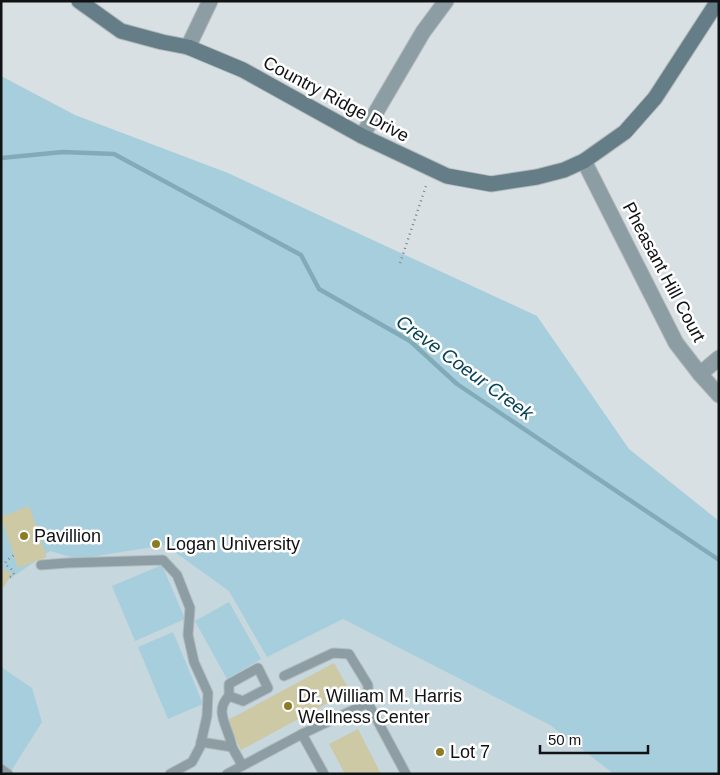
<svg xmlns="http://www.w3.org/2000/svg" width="720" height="775" font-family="Arial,sans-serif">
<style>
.built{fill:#c6d7dd}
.green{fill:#a7cedc}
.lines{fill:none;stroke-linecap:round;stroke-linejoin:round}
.stream{stroke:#82abba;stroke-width:4.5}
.building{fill:#cec9a5}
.lane-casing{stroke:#b4bbbe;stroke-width:11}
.street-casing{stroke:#b4bbbe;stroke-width:17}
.secondary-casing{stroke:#b4bbbe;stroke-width:17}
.path{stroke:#7f8487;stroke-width:2.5;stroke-dasharray:1 4;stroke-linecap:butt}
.lane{stroke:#8c9da4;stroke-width:9}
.street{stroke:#8c9da4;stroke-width:15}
.secondary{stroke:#647d87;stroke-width:15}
.poi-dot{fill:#8b7c22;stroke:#fff;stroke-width:2}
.labels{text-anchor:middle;stroke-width:5;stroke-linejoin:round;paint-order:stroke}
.street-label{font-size:18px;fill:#101214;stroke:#fff}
.poi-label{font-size:18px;fill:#101214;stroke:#fff;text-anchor:start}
.water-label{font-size:19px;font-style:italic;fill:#054253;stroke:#fff}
</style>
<rect width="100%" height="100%" fill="#d8e0e3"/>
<!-- built -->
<polygon class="built" points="1,314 620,774 1,774"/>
<!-- green -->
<g class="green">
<polygon points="1,76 75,115 228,173 537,316 629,449 719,521 719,774 614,774 550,725 343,619 267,657 229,591 165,545 78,559 50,551 1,585"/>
<polygon points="162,565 185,619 135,641 112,586"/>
<polygon points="229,602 261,659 227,679 195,621"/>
<polygon points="173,632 203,704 168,719 138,647"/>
<polygon points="1,667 32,688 42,722 11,771 1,765"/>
</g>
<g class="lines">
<!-- stream -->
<polyline class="stream" points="1,158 63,152 114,154 301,255 319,289 410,341 457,384 719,560"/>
</g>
<!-- building -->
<g class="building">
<polygon points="29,506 47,557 18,568 1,517"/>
<polygon points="1,568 12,574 4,587 1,586"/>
<polygon points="334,663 350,691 241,750 226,721"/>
<polygon points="358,729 381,774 345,774 329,744"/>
</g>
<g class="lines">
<defs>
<g id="lane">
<polyline points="41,565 67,563 163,560 177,575 190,608 188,635 194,662 208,693 207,716 200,747 192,762 170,774"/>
<polyline points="284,676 333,653 349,654 368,685 368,703"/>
<path d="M229 696V684L258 668 268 688 243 701 229 696C213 712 229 727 232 747"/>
<polyline points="302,734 368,703 406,774"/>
<polyline points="201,742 232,747 242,765"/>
<polyline points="1,769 8,774"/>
<polyline points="227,774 302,734 324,774"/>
</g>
<g id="street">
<polyline points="188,47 210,1"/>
<polyline points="362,136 423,32 446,1"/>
<polyline points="584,161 676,343 700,374 719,395"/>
<polyline points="700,374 719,358"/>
</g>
<polyline id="secondary" points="79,1 121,31 162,42 188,47 243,70 362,136 447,176 491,184 537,177 564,170 584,161 625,132 655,98 718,1"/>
</defs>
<!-- lane casing -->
<use href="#lane" class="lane-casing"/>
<!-- street casing -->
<use href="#street" class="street-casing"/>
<!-- secondary casing -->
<use href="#secondary" class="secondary-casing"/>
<!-- path -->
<g class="path">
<polyline points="400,263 426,186"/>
<polyline points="10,577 14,574 11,569 5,564 6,561 14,555"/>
</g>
<!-- lane -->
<use href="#lane" class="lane"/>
<!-- street -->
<use href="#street" class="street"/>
<!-- secondary -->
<use href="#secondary" class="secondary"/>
</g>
<!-- markers -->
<g class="poi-dot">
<circle cx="24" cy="536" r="5"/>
<circle cx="156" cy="544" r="5"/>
<circle cx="288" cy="706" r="5"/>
<circle cx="440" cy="752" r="5"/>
</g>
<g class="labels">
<!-- street labels -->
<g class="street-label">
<text transform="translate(336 99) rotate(28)" y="6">Country Ridge Drive</text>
<text transform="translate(664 272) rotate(62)" y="6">Pheasant Hill Court</text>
</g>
<!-- poi labels -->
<g class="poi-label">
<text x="34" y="542">Pavillion</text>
<text x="166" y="550">Logan University</text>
<text x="298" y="702">Dr. William M. Harris<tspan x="298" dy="21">Wellness Center</tspan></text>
<text x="450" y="758">Lot 7</text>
</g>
<!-- water labels -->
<g class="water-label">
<text transform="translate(465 367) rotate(36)" y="7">Creve Coeur Creek</text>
</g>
</g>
<!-- border -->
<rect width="720" height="775" fill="none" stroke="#101214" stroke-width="5"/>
<!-- scale -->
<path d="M540 745v8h108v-8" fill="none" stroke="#101214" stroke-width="2.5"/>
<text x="548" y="745" font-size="15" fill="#101214" stroke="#ffffff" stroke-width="4" paint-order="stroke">50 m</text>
</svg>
